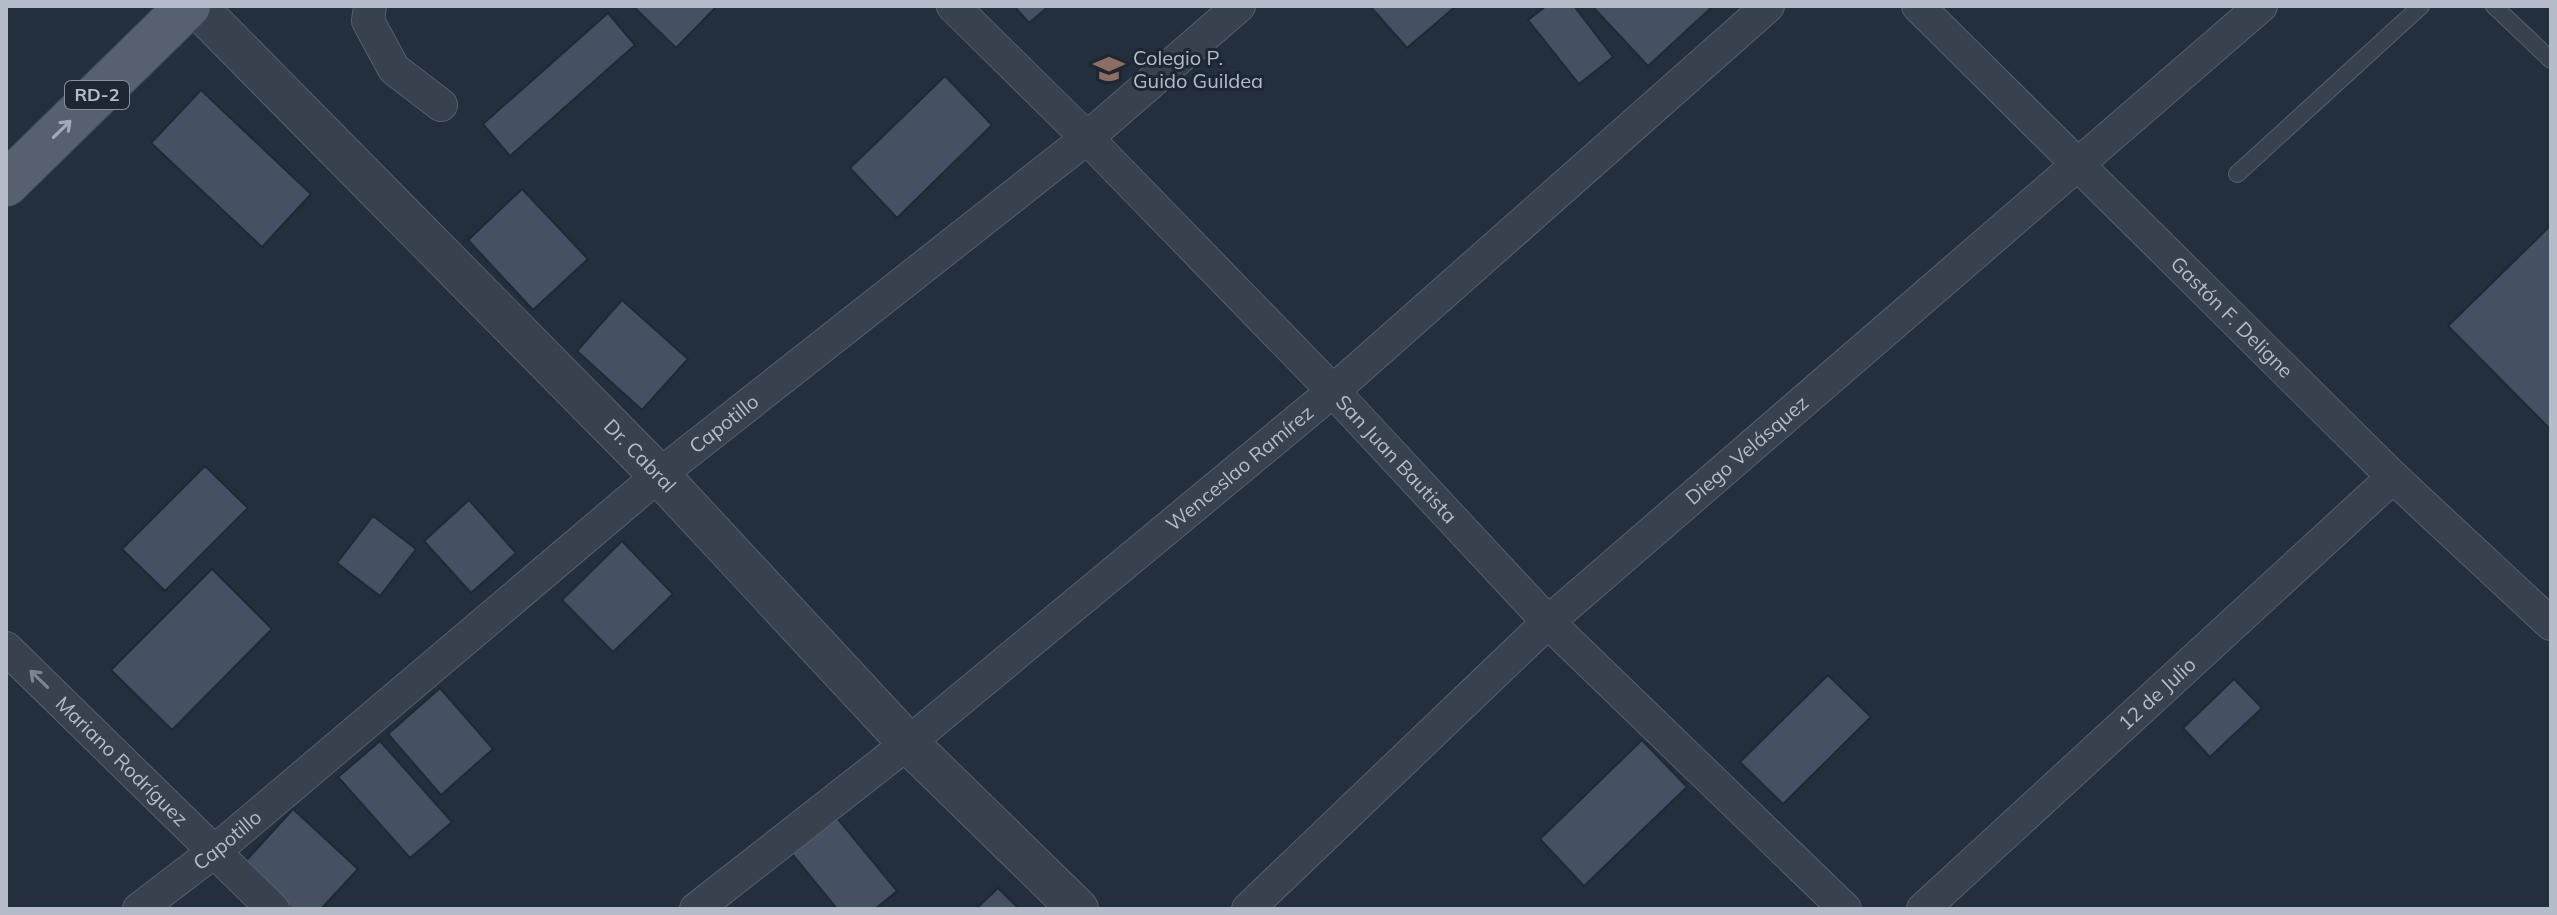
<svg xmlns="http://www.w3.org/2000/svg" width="2557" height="915" font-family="Mulish,sans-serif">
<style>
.building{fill:#455162;stroke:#1f2835;stroke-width:2}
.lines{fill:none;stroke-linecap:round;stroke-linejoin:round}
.service-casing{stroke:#565f6c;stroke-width:18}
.minor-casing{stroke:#565f6c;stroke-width:34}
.tertiary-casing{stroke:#565f6c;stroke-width:42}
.primary-casing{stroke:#414a57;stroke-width:46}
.service{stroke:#38414e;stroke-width:16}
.minor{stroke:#38414e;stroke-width:32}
.tertiary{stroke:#38414e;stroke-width:40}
.primary{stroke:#56606e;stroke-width:44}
.oneway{stroke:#a1aab7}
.oneway2{stroke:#7c8592}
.labels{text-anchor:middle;stroke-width:6;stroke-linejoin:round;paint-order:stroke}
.shield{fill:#1d2633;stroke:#878f9c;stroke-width:2}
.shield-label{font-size:18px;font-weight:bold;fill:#b4bcc9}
.poi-label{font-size:20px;fill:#b4bcc9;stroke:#1d2633;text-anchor:start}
.street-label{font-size:20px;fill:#b4bcc9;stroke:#1d2633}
</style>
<rect width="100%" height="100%" fill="#242f3e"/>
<!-- building -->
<g class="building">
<polygon points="633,6 717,6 676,48"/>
<polygon points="1014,6 1049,6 1029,23"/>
<polygon points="1370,6 1456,6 1407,48"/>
<polygon points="1546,6 1574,6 1613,57 1579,84 1528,20"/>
<polygon points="1592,6 1713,6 1648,66"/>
<polygon points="608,13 635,45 510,156 483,124"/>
<polygon points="945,76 992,125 897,218 850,168"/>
<polygon points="201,90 311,194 262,247 151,143"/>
<polygon points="522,189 588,259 533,310 468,240"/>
<polygon points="2551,225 2551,430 2448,326"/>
<polygon points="622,300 688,359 642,410 577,351"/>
<polygon points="205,466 248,508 165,591 122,549"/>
<polygon points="469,500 516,553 471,593 424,541"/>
<polygon points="373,516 416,549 380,596 337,563"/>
<polygon points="622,541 673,594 613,652 562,600"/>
<polygon points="212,569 272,629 172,730 111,670"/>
<polygon points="1828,675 1871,717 1783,804 1740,762"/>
<polygon points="2234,679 2262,708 2210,757 2183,728"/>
<polygon points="440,688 493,749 441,795 388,734"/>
<polygon points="1642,740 1687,787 1584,886 1540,839"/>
<polygon points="380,741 452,822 410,858 338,777"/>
<polygon points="293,809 358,869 321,909 292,909 243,864"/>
<polygon points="833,813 897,891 875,909 837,909 788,849"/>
<polygon points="998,888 1019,909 976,909"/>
</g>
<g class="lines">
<defs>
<g id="service">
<polyline points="2494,6 2551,60"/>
<polyline points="2237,174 2421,6"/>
</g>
<g id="minor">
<polyline points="370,6 368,21 394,69 441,105"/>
<path id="s1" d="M953 6 1087 138 1333 391 1548 622 1845 909"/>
<path id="s2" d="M1918 6 2393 477 2551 624"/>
<path id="s3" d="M6 648 273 909"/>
<path id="s4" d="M139 909 215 851 659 475 1087 138 1239 6"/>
<path id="s5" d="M696 909 908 743 1333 391 1768 6"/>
<path id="s6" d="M1248 909 1548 622 2261 6"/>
<path id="s7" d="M1923 909 2393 477"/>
</g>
<g id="tertiary">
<path id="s8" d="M196 6 659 475 908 743 1078 909"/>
</g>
<polyline id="primary" points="6,184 188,6"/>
</defs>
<!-- service casing -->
<use href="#service" class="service-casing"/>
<!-- minor casing -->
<use href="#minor" class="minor-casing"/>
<!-- tertiary casing -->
<use href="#tertiary" class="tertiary-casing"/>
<!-- primary casing -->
<use href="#primary" class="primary-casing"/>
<!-- service -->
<use href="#service" class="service"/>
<!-- minor -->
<use href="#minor" class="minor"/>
<!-- tertiary -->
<use href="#tertiary" class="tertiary"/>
<!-- primary -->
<use href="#primary" class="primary"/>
</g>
<!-- one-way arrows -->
<defs><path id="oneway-shaft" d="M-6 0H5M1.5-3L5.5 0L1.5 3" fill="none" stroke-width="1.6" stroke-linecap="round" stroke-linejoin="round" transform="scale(2)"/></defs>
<use class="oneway" href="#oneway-shaft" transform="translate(62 129) rotate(-44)"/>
<use class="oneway2" href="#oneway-shaft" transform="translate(39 679) rotate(-136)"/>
<!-- icons -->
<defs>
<symbol id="school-bare" viewBox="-9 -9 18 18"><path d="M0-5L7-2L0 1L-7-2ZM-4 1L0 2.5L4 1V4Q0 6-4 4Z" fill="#8d6e63" stroke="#1d2633" stroke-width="2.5" paint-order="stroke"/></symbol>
</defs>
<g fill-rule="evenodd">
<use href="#school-bare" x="1087" y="47" width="44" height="44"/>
</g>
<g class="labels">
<!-- shield labels -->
<rect class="shield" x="65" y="81" width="64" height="28" rx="6"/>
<g class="shield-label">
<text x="97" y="101">RD-2</text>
</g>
<!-- poi labels -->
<g class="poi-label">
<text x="1133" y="65">Colegio P.<tspan x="1133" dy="23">Guido Guildea</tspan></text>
</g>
<!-- street labels -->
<g class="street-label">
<text dy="7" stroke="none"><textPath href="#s2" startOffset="442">Gastón F. Deligne</textPath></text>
<text dy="7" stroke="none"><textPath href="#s4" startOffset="760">Capotillo</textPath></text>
<text dy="7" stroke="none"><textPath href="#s6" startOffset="678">Diego Velásquez</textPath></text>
<text dy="7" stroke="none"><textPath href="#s8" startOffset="632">Dr. Cabral</textPath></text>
<text dy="7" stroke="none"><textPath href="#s1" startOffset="634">San Juan Bautista</textPath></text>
<text dy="7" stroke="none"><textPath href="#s5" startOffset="700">Wenceslao Ramírez</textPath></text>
<text dy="7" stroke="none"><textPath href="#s7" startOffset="318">12 de Julio</textPath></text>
<text dy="7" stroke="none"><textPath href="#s3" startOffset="162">Mariano Rodríguez</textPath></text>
<text dy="7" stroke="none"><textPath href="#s4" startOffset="112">Capotillo</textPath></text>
</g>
</g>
<!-- border -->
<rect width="2557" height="915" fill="none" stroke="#b4bcc9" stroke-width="16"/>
</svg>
